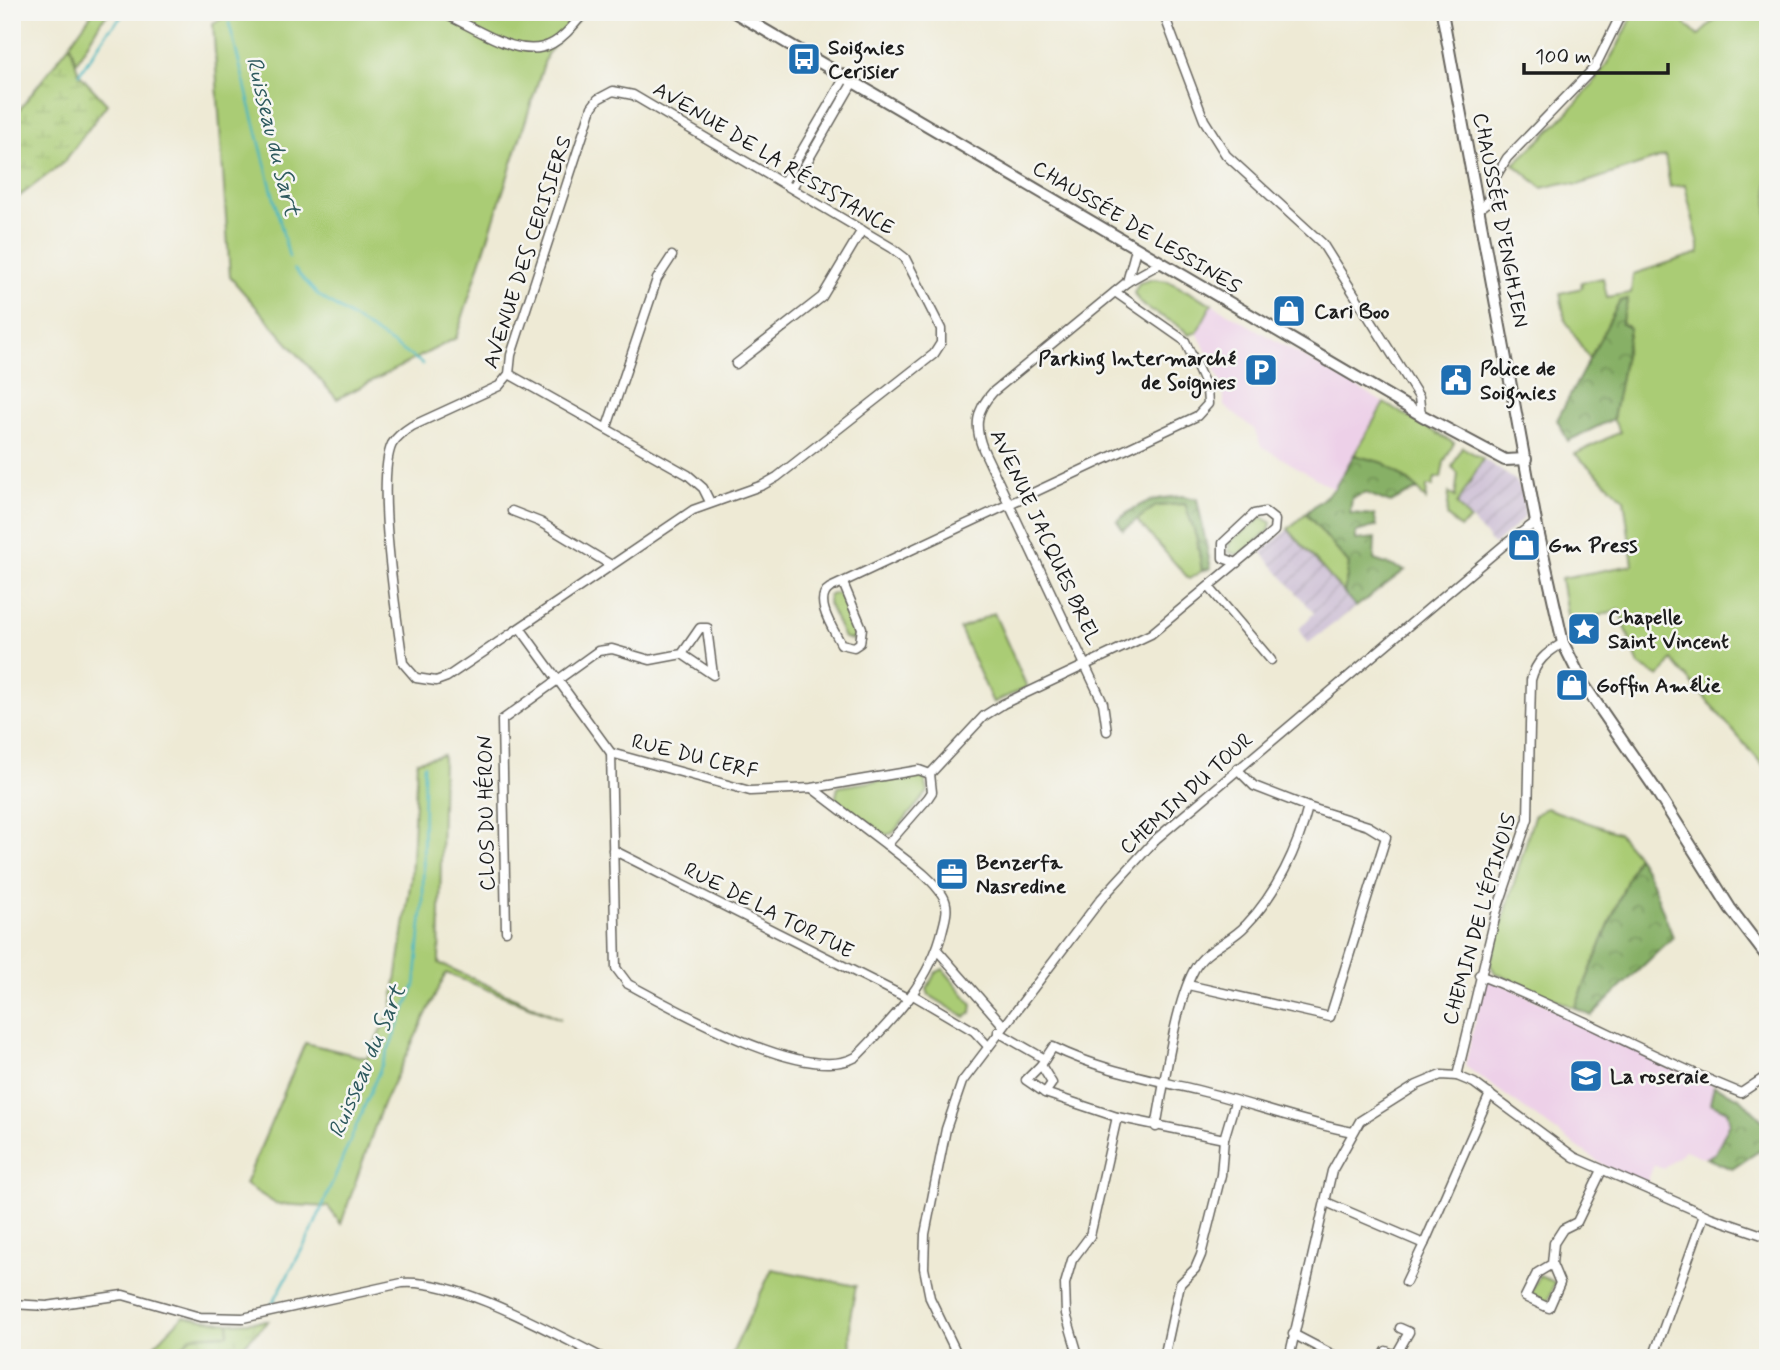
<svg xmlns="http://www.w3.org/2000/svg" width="1780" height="1370" font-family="Mynerve,sans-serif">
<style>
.built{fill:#edd0e8}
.industrial{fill:url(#industrial-furrows)}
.grass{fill:#aacc74;stroke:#637448;stroke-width:2}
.forest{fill:url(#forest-crowns);stroke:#526641;stroke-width:2}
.wetland{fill:url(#wetland-marsh);stroke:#637448;stroke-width:2}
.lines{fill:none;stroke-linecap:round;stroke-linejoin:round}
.stream{stroke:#48b7c0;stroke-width:2.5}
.minor-casing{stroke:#66645d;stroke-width:11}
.secondary-casing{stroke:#66645d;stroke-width:14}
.minor{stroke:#fff;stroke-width:8}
.secondary{stroke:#fff;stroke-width:10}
.labels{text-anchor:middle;stroke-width:5;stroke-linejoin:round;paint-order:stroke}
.poi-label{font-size:21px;font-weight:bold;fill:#1c1c1c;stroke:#f6f6f2;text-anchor:start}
.street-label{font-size:21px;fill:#1c1c1c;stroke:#f6f6f2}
.water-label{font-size:23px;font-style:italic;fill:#2e5a5e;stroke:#f6f6f2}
</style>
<defs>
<pattern id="industrial-furrows" width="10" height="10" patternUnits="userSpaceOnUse" patternTransform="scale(1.75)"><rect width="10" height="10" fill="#ccbed4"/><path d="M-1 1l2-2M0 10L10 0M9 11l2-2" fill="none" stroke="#afa3b5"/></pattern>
<pattern id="forest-crowns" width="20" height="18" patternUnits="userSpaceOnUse" patternTransform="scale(1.75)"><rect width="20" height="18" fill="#87b066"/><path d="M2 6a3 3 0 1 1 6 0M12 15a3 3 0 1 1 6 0" fill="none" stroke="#6e8e53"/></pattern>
<pattern id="wetland-marsh" width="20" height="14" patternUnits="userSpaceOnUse" patternTransform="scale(1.75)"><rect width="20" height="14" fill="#aacc74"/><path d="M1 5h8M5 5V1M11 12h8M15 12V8" fill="none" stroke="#92af64"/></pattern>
</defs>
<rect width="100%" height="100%" fill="#f6f6f2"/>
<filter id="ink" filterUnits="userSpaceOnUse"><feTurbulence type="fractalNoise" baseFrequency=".0143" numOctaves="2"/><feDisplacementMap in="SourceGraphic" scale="14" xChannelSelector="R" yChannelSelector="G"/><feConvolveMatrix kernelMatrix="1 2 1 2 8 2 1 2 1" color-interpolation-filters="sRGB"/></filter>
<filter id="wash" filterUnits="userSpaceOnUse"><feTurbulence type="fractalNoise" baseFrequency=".00686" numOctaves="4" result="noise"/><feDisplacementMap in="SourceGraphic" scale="28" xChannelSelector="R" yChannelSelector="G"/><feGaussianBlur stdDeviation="1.57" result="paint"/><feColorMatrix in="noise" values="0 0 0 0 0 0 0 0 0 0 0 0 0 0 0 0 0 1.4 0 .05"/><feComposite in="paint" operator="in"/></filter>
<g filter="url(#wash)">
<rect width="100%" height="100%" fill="#eeead5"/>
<!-- built -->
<g class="built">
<polygon points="1212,304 1384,403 1334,489 1261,446 1254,429 1224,406 1224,388 1197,332"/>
<polygon points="1485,976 1740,1098 1768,1126 1768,1145 1732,1169 1685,1150 1664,1169 1654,1165 1645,1187 1610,1170 1465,1066"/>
</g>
<!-- industrial -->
<g class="industrial">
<polygon points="1483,459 1515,480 1522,490 1525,517 1494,545 1457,504"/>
<polygon points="1288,529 1356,607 1308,643 1299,629 1314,613 1261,552"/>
</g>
<!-- grass -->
<g class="grass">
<polygon points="93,12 110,12 101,21 76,63 70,44"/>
<polygon points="234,12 585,12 547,54 456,338 337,399 230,277 213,23"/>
<path d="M1634 12H1673L1698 36 1723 12H1768L1767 770 1672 660 1659 677 1639 665 1619 609 1569 626 1561 578 1633 565 1624 499 1575 454 1620 432 1613 419 1630 328 1621 324 1627 299 1620 301 1590 360 1565 320 1560 293 1582 288 1581 282 1603 278 1607 297 1631 293 1633 274 1699 253V245L1685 185 1670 187 1665 156 1578 185 1563 183 1542 188 1514 164C1567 115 1606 80 1634 12Z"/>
<path d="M1153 279 1168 281 1212 304 1197 332 1189 335C1173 316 1144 315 1134 293L1139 283Z"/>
<path d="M1384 403 1454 443 1444 462 1441 478H1435L1433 486H1427L1426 500C1409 475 1383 463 1354 455Z"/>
<polygon points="1462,447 1483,459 1457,504 1470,520 1460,528 1447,516 1449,493 1455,497 1458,474 1452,467"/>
<polygon points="1186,504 1197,540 1202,571 1189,579 1135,518 1156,506"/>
<polygon points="1306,513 1349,564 1344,593 1288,529"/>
<polygon points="1263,517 1271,523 1269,531 1239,555 1229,552 1229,542"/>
<polygon points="835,593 842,596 858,631 853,640 844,638 828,603 829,596"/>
<polygon points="994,613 1027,687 993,703 960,629"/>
<polygon points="443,755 439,963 561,1019 446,973 382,1106 341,1224 328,1207 276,1204 245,1184 305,1043 367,1058 392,1008 411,879 417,761"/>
<polygon points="914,775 925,779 928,792 893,833 886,835 835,800 838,787"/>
<polygon points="1546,808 1618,833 1637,856 1575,1008 1495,973 1490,964 1534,816"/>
<polygon points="943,969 972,1004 971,1013 965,1017 929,995 927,989 935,973"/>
<polygon points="772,1269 856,1286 850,1317 851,1358 730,1358"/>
<polygon points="1539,1276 1555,1282 1547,1302 1530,1294"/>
<polygon points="183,1316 229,1323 228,1334 192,1336 170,1358 142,1358"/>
</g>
<!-- forest -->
<g class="forest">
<polygon points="1628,299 1621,324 1630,328 1613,419 1568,441 1557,420 1620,301"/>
<polygon points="1354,455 1384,463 1418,489 1390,503 1366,493 1352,498 1350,513 1374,515 1377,526 1356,532 1356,540 1375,538 1374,560 1405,570 1356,607 1344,593 1349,564 1306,513 1334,489"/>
<path d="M1183 496 1197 499 1211 568 1202 571 1197 540 1185 504 1156 506 1123 530 1117 521C1141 501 1153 498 1183 496Z"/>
<polygon points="1637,856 1650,878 1673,937 1591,1016 1575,1008"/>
<polygon points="1714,1086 1740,1098 1768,1126 1768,1145 1732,1169 1706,1158 1715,1153 1730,1123 1727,1111 1710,1103"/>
</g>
<!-- wetland -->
<g class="wetland">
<polygon points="70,44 79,74 107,104 64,162 12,202 12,119"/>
<polygon points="268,1321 231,1358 170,1358 192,1336 228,1334 229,1323"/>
</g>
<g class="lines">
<!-- stream -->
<g class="stream">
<polyline points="229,23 289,257"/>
<polyline points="79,74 108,31 126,12"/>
<polyline points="294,269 318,295 423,364"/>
<polyline points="269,1310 312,1231 415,986 423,903 424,765"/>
</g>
</g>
</g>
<g filter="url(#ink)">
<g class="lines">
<defs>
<g id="minor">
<path d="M440 12C472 24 519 63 553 43 566 36 575 23 585 12"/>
<polyline points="1163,12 1204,120 1226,155 1322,243 1419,397 1421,415"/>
<path d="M613 91 633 95 892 248 905 258 941 329V343L934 354 777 477 763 485 693 510 447 677 436 681 416 678 403 663C397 619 375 480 392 444 397 436 404 431 412 426L499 386 509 374 511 355 592 107 598 99Z"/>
<polyline points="783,183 845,77"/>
<polyline points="792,188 853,82"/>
<polyline points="1479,209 1487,203 1495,178 1507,158 1595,67 1622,12"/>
<polyline points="1127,282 1136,249"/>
<polyline points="736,364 822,297 862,230"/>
<polyline points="509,374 688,475 703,488 710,502"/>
<polyline points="607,427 657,279 672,256"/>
<polyline points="512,511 540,522 611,565"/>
<path d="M843 583 862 628 860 643 854 647 841 644C834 630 812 599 830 588L1197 416 1208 404 1207 389 1185 341 1115 292"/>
<polyline points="1209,587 1271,660"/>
<path d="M520 628 611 753 616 968 628 984C675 1009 806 1085 856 1057 893 1019 931 981 943 928 946 917 949 906 943 896 931 876 905 860 887 845"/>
<path d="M1107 731 1103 703 983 449C974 426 976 410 993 392L1127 282 1161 263"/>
<polyline points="611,753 750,791 812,788 919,770 930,774"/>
<polyline points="930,774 984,716 1003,704 1151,634 1264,540 1274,531 1275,520 1265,512 1254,514 1223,543 1223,558 1237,563"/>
<polyline points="812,788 887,845 928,798 932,792 930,774"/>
<polyline points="613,850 909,999"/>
<polyline points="506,931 502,720 598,651 612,649 650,660 682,654 700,628 707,628 713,675 682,654"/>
<polyline points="938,951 1003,1025"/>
<path d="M1479 975C1569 1010 1652 1058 1741 1093L1768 1075"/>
<polyline points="1188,985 1330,1017 1386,837 1368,826 1308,807"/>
<polyline points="913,995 974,1031 987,1045"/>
<polyline points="998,1032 1045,1059"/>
<polyline points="1041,1065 1026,1080 1045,1093"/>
<path d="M1457 1076 1497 910 1528 819 1531 680C1536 661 1546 653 1563 643"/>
<path d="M1156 1127C1164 1086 1175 1004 1194 970 1205 949 1231 942 1246 925 1276 894 1298 848 1308 807L1254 786 1237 769"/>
<path d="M1224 1139 1117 1117 1045 1093 1052 1083 1041 1065 1053 1047C1100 1070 1147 1078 1197 1090 1250 1103 1300 1122 1353 1132"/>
<polyline points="1326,1202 1424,1244 1490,1094"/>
<polyline points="1552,1264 1560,1283 1549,1308 1525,1297 1537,1273 1552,1264 1554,1243 1563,1229 1577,1222 1602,1170"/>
<polyline points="1406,1282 1424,1244"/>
<path d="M12 1304 47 1306 123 1295 200 1317 243 1318 402 1283C460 1279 550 1332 603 1358"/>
<polyline points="1293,1334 1339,1358"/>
<polyline points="959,1358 930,1298 924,1268 925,1234 946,1129 962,1082 1101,899 1156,839 1504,545 1536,522"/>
<polyline points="1079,1358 1066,1314 1065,1284 1072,1260 1090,1236 1117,1117"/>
<polyline points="1164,1358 1180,1284 1195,1269 1201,1255 1221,1175 1224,1139 1235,1102"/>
<polyline points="1289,1358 1332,1171 1360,1121 1417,1085 1441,1075 1457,1076 1474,1083 1574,1157 1710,1217 1768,1237"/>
<polyline points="1383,1358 1386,1351 1396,1355 1409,1332 1400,1328"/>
<polyline points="1653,1358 1704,1215"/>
</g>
<g id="secondary">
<polyline points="734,12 1421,415 1505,460 1526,459"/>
<polyline points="1442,12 1536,522 1563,643 1584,685 1654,787 1730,908 1768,958"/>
</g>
</defs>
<!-- minor casing -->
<use href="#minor" class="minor-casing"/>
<!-- secondary casing -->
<use href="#secondary" class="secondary-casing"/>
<!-- minor -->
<use href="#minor" class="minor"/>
<!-- secondary -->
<use href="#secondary" class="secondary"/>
</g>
</g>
<!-- icons -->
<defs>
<symbol id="bus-square" viewBox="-11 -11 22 22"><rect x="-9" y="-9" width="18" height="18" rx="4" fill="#1f6fb2" stroke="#f6f6f2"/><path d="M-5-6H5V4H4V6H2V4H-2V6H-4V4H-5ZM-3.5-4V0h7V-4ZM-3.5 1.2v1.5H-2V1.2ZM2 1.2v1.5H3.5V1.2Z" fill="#fff"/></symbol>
<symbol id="shop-square" viewBox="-11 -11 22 22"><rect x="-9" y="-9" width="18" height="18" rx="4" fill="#1f6fb2" stroke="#f6f6f2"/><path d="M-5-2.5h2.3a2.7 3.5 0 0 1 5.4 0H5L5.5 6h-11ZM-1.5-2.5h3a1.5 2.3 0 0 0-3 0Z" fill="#fff"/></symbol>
<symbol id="parking-square" viewBox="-11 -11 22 22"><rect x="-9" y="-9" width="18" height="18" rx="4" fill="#1f6fb2" stroke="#f6f6f2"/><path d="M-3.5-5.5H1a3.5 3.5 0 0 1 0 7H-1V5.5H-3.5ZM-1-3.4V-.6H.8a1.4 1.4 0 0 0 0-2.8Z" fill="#fff"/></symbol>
<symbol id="civic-square" viewBox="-11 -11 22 22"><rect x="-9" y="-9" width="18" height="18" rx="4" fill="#1f6fb2" stroke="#f6f6f2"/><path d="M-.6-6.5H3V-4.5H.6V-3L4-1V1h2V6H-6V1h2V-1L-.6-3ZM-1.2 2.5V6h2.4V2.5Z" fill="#fff"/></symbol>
<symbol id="sight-square" viewBox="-11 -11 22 22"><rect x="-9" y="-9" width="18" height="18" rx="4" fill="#1f6fb2" stroke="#f6f6f2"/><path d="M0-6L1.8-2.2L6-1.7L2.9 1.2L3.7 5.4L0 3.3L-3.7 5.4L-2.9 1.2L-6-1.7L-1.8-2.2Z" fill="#fff"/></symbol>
<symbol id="office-square" viewBox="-11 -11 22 22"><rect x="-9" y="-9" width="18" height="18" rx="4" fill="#1f6fb2" stroke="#f6f6f2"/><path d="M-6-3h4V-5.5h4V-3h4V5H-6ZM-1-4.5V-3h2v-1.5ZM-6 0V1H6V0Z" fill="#fff"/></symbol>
<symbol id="school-square" viewBox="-11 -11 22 22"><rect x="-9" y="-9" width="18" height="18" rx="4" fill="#1f6fb2" stroke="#f6f6f2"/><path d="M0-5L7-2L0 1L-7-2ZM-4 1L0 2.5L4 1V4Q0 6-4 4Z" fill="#fff"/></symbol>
</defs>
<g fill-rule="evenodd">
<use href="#bus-square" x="785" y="40" width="38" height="38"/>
<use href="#shop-square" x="1270" y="292" width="38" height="38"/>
<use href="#parking-square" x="1242" y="351" width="38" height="38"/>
<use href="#civic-square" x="1437" y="361" width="38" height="38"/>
<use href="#shop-square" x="1505" y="526" width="38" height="38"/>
<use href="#sight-square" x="1565" y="610" width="38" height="38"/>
<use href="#shop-square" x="1553" y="666" width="38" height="38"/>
<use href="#office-square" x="933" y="855" width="38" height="38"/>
<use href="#school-square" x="1567" y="1057" width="38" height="38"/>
</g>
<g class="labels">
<!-- poi labels -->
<g class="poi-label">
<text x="828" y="54">Soignies<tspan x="828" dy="24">Cerisier</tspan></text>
<text x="1314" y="318">Cari Boo</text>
<text x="1236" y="365" text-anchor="end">Parking Intermarché<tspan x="1236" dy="24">de Soignies</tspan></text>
<text x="1480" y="375">Police de<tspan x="1480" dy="24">Soignies</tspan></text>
<text x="1548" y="552">Gm Press</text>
<text x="1608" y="624">Chapelle<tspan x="1608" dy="24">Saint Vincent</tspan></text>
<text x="1596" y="692">Goffin Amélie</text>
<text x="976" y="869">Benzerfa<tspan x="976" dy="24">Nasredine</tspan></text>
<text x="1610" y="1083">La roseraie</text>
</g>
<!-- street labels -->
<g class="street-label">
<text transform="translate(774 158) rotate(31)" y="7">AVENUE DE LA RÉSISTANCE</text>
<text transform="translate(1501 220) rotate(79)" y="7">CHAUSSÉE D'ENGHIEN</text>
<text transform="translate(1137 227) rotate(31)" y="7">CHAUSSÉE DE LESSINES</text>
<text transform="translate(527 252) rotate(-72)" y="7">AVENUE DES CERISIERS</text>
<text transform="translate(1046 537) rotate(65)" y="7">AVENUE JACQUES BREL</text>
<text transform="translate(695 756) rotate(14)" y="7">RUE DU CERF</text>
<text transform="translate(1186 793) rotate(-42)" y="7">CHEMIN DU TOUR</text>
<text transform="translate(486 813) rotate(-91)" y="7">CLOS DU HÉRON</text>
<text transform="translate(769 910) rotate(27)" y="7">RUE DE LA TORTUE</text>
<text transform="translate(1479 919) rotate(-74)" y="7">CHEMIN DE L'ÉPINOIS</text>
</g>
<!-- water labels -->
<g class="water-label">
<text transform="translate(274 136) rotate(76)" y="8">Ruisseau du Sart</text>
<text transform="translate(366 1061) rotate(-67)" y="8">Ruisseau du Sart</text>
</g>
</g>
<!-- margin -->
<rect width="1780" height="1370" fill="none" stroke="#f6f6f2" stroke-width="42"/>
<!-- scale -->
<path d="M1524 63v10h144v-10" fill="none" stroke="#1c1c1c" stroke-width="3.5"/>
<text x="1535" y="63" font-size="21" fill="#1c1c1c" stroke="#f6f6f2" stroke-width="5" paint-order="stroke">100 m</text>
</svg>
